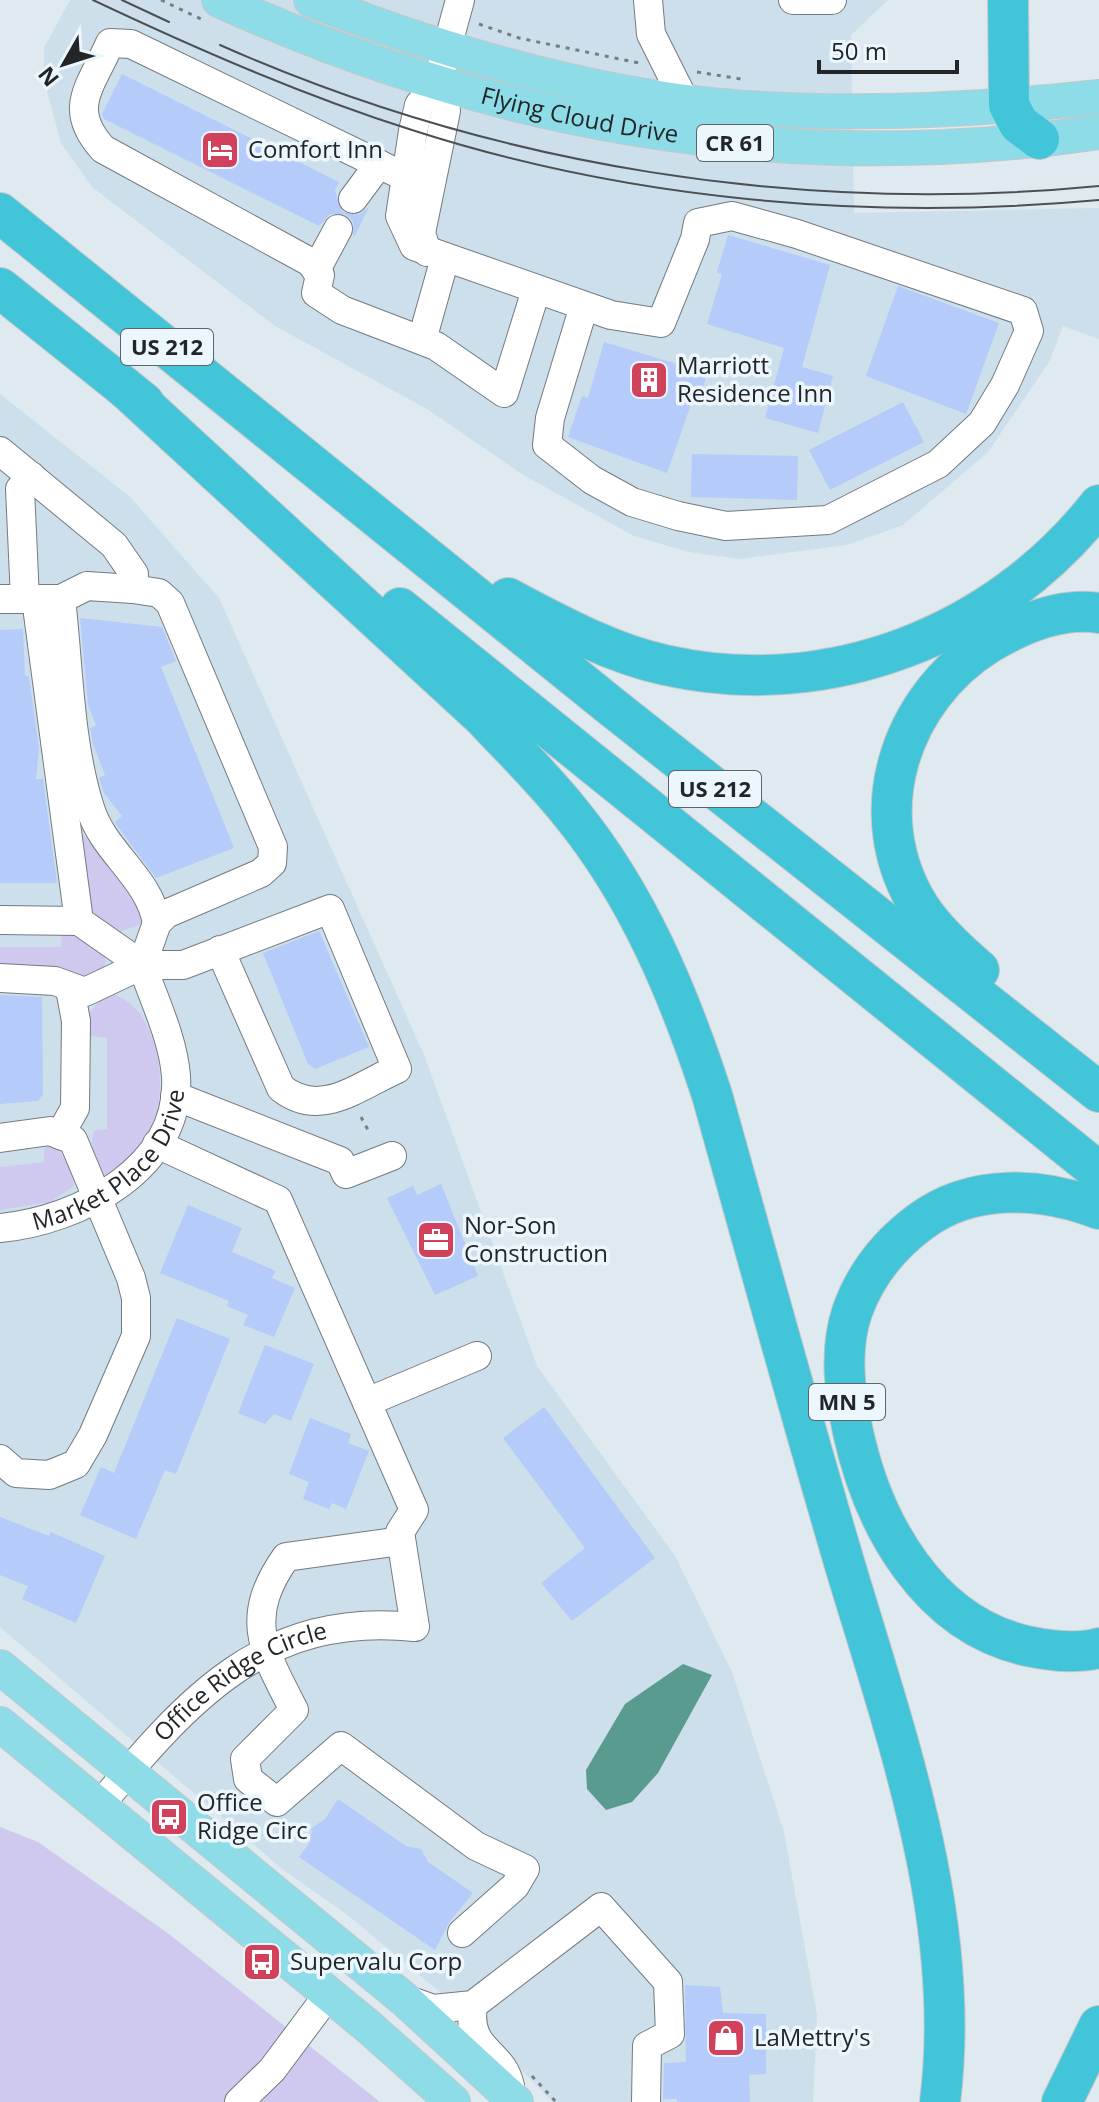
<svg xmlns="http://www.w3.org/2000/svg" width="1099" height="2102" font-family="'Open Sans',sans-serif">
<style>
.built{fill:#cddfea}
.green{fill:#cfc9ef}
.water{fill:#5a9b90}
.building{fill:#b5cbf9}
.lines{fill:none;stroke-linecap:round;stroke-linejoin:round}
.minor-casing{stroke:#727b82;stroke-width:30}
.major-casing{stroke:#c6c7c7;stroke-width:36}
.highway-casing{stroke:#c6c7c7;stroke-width:42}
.path{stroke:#777e83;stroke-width:3;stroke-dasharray:4 6;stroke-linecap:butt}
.minor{stroke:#fff;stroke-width:28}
.major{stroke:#8edce8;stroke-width:34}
.highway{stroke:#43c5d9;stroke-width:40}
.tram{stroke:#4c5054;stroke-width:2}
.labels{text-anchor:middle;stroke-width:7;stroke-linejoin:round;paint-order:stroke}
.shield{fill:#ebf6fd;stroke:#5f6469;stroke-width:2}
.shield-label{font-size:22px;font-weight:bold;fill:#232629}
.street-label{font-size:24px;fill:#232629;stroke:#ebf6fd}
.poi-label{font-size:24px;fill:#232629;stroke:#ebf6fd;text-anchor:start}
</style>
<rect width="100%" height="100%" fill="#dee9f0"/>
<!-- built -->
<g class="built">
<polygon points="70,0 888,0 851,35 854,213 1099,208 1099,339 1063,326 1049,362 988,452 903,525 847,545 740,559 689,552 634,536 525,476 427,409 275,326 92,187 61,143 44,80 44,48"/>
<polygon points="0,394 130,497 219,598 424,1055 537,1366 675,1556 732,1672 784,1832 817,2015 813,2102 553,2102 460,2009 349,1916 281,1868 0,1627"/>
</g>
<!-- green -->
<g class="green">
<polygon points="80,831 143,905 144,923 117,933 87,911"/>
<polygon points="62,930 103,952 106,960 102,973 87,978 0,967 0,947 61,947"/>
<path d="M111 994C153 1003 167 1073 157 1110 151 1136 130 1164 105 1176 94 1168 88 1143 95 1130L107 1129V1038L91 1036 86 1017 100 1000Z"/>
<polygon points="54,1142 71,1170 74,1186 50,1202 0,1210 0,1167 44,1162 44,1149"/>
<polygon points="0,1827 38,1842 169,1934 380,2102 0,2102"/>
</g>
<!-- water -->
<polygon class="water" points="683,1664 712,1675 658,1773 632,1802 606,1810 587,1789 586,1770 625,1704"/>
<!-- building -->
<g class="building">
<polygon points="122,74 339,182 335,190 342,212 359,215 369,207 354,237 353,221 345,214 330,214 319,226 104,119 102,114"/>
<polygon points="728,235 830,265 802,367 833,376 818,433 765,418 784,348 707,324 722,274 717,272"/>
<polygon points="898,286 999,323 966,414 866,376"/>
<polygon points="604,342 707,373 702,392 696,390 667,473 568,437 582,396 588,398"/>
<polygon points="903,402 924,442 830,490 809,450"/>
<polygon points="692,454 798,456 797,500 691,497"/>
<polygon points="80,618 162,627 176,661 161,667 234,848 156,878 118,827 115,822 122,816 104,793 99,778 105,775 93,744 90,728 96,725 88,705"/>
<polygon points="23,629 25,676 29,676 39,749 36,779 43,779 57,883 0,883 0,630"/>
<polygon points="319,931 369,1047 315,1069 308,1064 263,953"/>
<polygon points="0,995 42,997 43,1094 38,1101 0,1104"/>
<polygon points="441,1184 478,1276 435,1295 387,1198 413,1186 417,1195"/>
<polygon points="188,1205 242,1228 232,1252 276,1271 272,1278 295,1288 274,1337 243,1325 248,1315 227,1306 229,1301 160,1273"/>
<polygon points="177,1318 230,1339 176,1474 165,1470 136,1539 80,1515 101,1467 114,1473"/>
<polygon points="265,1345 314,1364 291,1421 274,1414 265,1424 238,1413"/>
<polygon points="544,1407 655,1558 572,1621 541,1583 585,1548 503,1438"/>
<polygon points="310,1418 351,1434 348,1443 369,1451 346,1509 332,1503 329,1509 303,1499 309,1482 289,1474"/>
<polygon points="0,1517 49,1536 51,1532 105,1556 76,1623 22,1599 28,1586 0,1575"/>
<polygon points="338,1799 406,1846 421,1849 428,1862 473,1893 450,1921 435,1950 299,1857 310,1842 312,1828 325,1819"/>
<polygon points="685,1985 720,1987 723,2013 766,2014 766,2074 749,2075 750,2102 677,2102 677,2099 663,2099 664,2063 686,2062"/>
</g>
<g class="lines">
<defs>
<g id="minor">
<polyline points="460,0 437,84 419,105 413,131 400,216 414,246 611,315 661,323 695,239 698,223 732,216 797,234 1023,311 1029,331 1005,385 982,423 938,464 828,520 726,526 678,516 632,502 592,480 547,445 550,418 584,306"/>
<polyline points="648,0 651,34 684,100"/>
<polyline points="793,0 832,0"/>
<path d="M406 173 395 172 131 44 110 43C91 87 66 108 103 149L310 262 320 275 316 293 342 310 436 346 504 393 536 290"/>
<polyline points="353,199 379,164"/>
<polyline points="427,252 421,233 446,111 437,84"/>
<polyline points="316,270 338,229"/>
<polyline points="422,340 445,258"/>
<polyline points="0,451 114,545 134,574 133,589 159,593 170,603 273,847 272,863 261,873 166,914 157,923 142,965"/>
<polyline points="0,599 61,599 87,586 133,589"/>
<polyline points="25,599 20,489 31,476"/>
<polyline points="36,599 79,921"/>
<path d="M61 599C69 667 69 742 90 808 104 853 149 877 157 923"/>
<polyline points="0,920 79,921 142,965"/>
<path d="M0 978 55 981 85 992 142 965H183L330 909 397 1069C357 1087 320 1119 281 1088L220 950"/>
<polyline points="175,1096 340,1161 346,1174 392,1156"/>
<polyline points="60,1135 75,1108 76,1021 70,989"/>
<polyline points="0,1138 50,1131 73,1140 131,1278 136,1298 136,1336 93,1435 76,1464 49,1475 16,1473 0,1459"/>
<path id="s1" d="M0 1228C78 1221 182 1168 176 1076 173 1038 154 1000 142 965"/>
<polyline points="367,1402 477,1356"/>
<path d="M401 1541 286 1557C243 1618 263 1650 294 1710L245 1759 248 1779 277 1802 341 1746 476 1846 525 1869 515 1886 462 1933"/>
<path id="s2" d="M99 1806C188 1700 264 1611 415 1627L400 1532 414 1510 278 1200 157 1144"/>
<polyline points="405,1999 433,2009 473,2005 601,1907 668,1982 670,2034 647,2046 646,2102"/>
<path d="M473 2005C466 2052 502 2049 510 2086"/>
<polyline points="239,2102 272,2070 328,1995"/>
</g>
<g id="major">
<path id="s3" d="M219 0C500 128 793 177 1099 132"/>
<path d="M311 0C447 54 618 103 765 109 876 115 989 109 1099 97"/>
<polyline points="0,1667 404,1999 516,2102"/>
<polyline points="0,1724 370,2028 453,2102"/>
</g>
<g id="highway">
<polyline points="1008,0 1009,105 1019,124 1039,139"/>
<polyline points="0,213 612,707 1099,1092"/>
<polyline points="0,288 144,403"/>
<path d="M123 386 483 717C512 748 543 778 570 812 638 895 679 994 712 1095 754 1245 795 1395 839 1545 891 1723 964 1913 940 2102"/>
<path d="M508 598C557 624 610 653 665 665 828 702 997 635 1099 505"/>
<polyline points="400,608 1099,1172"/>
<path d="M979 970C958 952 935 931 920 908 861 815 899 699 989 643 1021 624 1061 607 1099 613"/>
<path d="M1099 1209C1041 1187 972 1183 920 1222 889 1245 865 1275 852 1312 839 1351 845 1394 853 1432 873 1524 928 1624 1027 1646 1050 1651 1076 1654 1099 1648"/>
<polyline points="1062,2102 1099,2026"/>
</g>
</defs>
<!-- minor casing -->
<use href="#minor" class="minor-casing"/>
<!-- major casing -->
<use href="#major" class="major-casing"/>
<!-- highway casing -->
<use href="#highway" class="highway-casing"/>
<!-- path -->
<g class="path">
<polyline points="161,0 201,19"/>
<polyline points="479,24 519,38 639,63"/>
<polyline points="697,72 741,79"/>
<polyline points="361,1117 368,1130"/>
<polyline points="532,2076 556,2102"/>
</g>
<!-- minor -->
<use href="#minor" class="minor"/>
<!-- major -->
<use href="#major" class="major"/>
<!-- highway -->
<use href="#highway" class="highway"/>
<!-- tram -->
<g class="tram">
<path d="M93 0C197 49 302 95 412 130 632 201 870 221 1099 200"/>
<polyline points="122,0 169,22"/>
<path d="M220 45C495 167 800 215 1099 186"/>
</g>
</g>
<!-- icons -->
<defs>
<symbol id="hotel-square" viewBox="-11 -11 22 22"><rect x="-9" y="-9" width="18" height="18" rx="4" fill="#d1415b" stroke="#ebf6fd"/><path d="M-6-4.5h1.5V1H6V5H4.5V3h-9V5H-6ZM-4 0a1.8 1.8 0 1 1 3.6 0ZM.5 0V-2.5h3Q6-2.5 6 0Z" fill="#fff"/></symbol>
<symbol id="building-square" viewBox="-11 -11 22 22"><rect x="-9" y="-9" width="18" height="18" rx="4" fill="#d1415b" stroke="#ebf6fd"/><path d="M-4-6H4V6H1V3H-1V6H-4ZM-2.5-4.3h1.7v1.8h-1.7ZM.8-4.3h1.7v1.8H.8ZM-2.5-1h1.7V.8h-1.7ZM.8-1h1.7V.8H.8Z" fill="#fff"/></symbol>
<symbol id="office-square" viewBox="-11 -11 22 22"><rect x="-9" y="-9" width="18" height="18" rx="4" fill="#d1415b" stroke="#ebf6fd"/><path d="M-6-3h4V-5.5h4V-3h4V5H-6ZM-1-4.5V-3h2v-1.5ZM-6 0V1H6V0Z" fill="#fff"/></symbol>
<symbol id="bus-square" viewBox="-11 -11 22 22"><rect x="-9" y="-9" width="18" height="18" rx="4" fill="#d1415b" stroke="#ebf6fd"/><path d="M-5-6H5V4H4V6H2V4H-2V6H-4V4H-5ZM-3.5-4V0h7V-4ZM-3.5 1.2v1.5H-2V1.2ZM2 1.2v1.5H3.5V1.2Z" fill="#fff"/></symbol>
<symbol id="shop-square" viewBox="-11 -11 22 22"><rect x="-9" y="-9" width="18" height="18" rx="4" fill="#d1415b" stroke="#ebf6fd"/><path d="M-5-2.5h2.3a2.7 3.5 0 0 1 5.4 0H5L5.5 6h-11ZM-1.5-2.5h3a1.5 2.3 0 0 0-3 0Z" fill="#fff"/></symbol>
</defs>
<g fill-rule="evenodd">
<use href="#hotel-square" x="198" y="128" width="44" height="44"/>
<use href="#building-square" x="627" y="358" width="44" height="44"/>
<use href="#office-square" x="414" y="1218" width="44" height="44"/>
<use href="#bus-square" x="147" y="1795" width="44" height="44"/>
<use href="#bus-square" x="240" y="1940" width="44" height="44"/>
<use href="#shop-square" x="704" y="2016" width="44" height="44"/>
</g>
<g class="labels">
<!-- shield labels -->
<g class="shield">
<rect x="697" y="125" width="76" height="36" rx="6"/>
<rect x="121" y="329" width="92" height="36" rx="6"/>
<rect x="669" y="771" width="92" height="36" rx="6"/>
<rect x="809" y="1384" width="76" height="36" rx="6"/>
</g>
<g class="shield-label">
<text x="735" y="151">CR 61</text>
<text x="167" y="355">US 212</text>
<text x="715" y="797">US 212</text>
<text x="847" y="1410">MN 5</text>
</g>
<!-- street labels -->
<g class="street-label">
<text dy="8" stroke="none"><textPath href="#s3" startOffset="380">Flying Cloud Drive</textPath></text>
<text dy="8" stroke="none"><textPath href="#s1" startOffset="138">Market Place Drive</textPath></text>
<text dy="8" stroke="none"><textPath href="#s2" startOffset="192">Office Ridge Circle</textPath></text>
</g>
<!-- poi labels -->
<g class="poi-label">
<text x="248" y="158">Comfort Inn</text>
<text x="677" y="374">Marriott<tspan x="677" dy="28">Residence Inn</tspan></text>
<text x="464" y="1234">Nor-Son<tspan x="464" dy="28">Construction</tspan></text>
<text x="197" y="1811">Office<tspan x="197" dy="28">Ridge Circ</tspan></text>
<text x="290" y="1970">Supervalu Corp</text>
<text x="754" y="2046">LaMettry's</text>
</g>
</g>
<!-- north arrow -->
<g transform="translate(64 64) rotate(231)" stroke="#ebf6fd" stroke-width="6" paint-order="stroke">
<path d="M0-6L14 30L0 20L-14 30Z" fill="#232629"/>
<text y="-12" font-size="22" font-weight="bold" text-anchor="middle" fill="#232629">N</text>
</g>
<!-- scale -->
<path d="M819 60v12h138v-12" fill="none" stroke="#232629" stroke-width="4"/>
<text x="831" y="60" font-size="24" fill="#232629" stroke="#ebf6fd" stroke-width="6" paint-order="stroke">50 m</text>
</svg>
